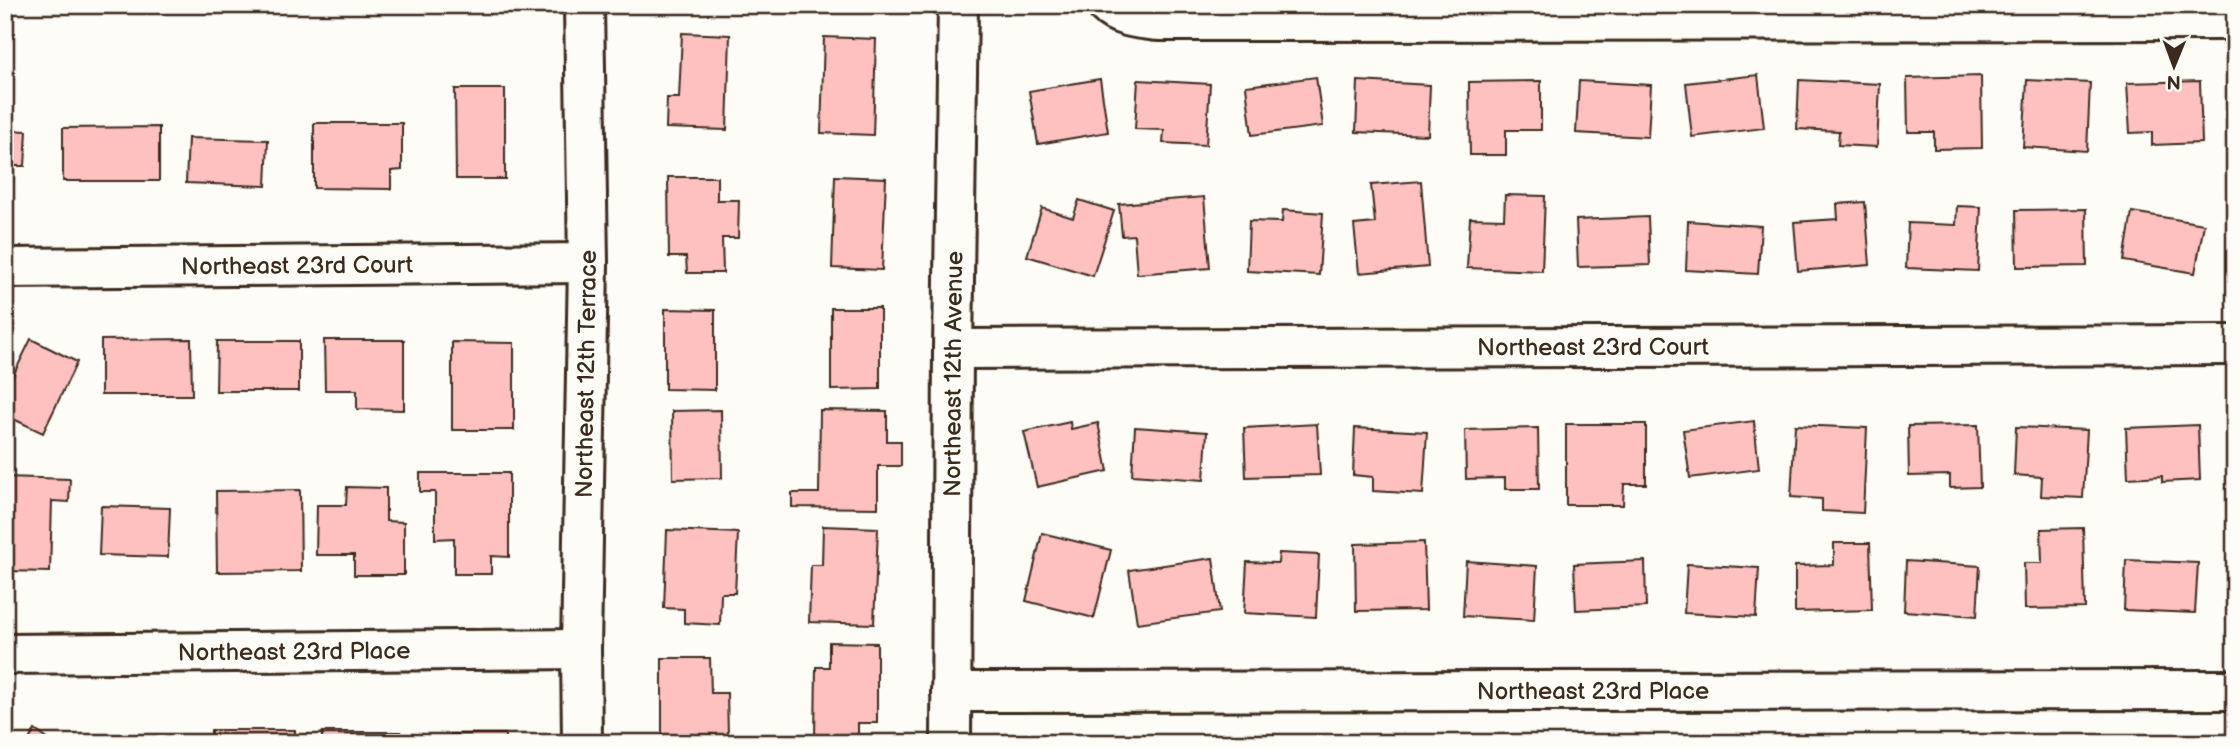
<svg xmlns="http://www.w3.org/2000/svg" width="2240" height="748" font-family="'Balsamiq Sans',sans-serif">
<style>
.building{fill:#fec1c0;stroke:#3b2a1e;stroke-width:2}
.lines{fill:none;stroke-linecap:round;stroke-linejoin:round}
.minor-casing{stroke:#3b2a1e;stroke-width:44}
.minor{stroke:#fdfcf7;stroke-width:38}
.labels{text-anchor:middle;stroke-width:5;stroke-linejoin:round;paint-order:stroke}
.street-label{font-size:24px;fill:#3b2a1e;stroke:#fdfcf7}
</style>
<rect width="100%" height="100%" fill="#fdfcf7"/>
<filter id="ink" filterUnits="userSpaceOnUse"><feTurbulence type="fractalNoise" baseFrequency=".0143" numOctaves="2"/><feDisplacementMap in="SourceGraphic" scale="14" xChannelSelector="R" yChannelSelector="G"/><feConvolveMatrix kernelMatrix="1 2 1 2 8 2 1 2 1" color-interpolation-filters="sRGB"/></filter>
<g filter="url(#ink)">
<!-- building -->
<g class="building">
<polygon points="682,33 730,35 727,130 666,128 667,98 679,98"/>
<polygon points="824,37 876,39 873,135 821,133"/>
<polygon points="1758,75 1764,128 1692,137 1686,83"/>
<polygon points="1981,76 1982,148 1934,149 1934,132 1908,132 1907,78"/>
<polygon points="1316,77 1323,126 1252,135 1246,86"/>
<polygon points="1100,79 1108,132 1038,144 1029,91"/>
<polygon points="1138,80 1210,84 1206,145 1163,143 1164,130 1135,129"/>
<polygon points="1799,80 1880,84 1877,147 1838,145 1839,131 1797,129"/>
<polygon points="2027,80 2090,83 2087,151 2023,147"/>
<polygon points="1358,81 1430,85 1428,135 1356,132"/>
<polygon points="1541,81 1541,130 1506,130 1506,155 1470,155 1469,82"/>
<polygon points="1579,81 1651,85 1648,137 1576,133"/>
<polygon points="2200,81 2202,143 2152,145 2152,132 2130,133 2127,83"/>
<polygon points="455,89 505,89 505,179 456,179"/>
<polygon points="314,123 402,123 402,170 391,171 391,189 314,188"/>
<polygon points="159,127 159,181 63,181 63,128"/>
<polygon points="5,130 27,131 25,166 14,166 13,183 5,183"/>
<polygon points="188,138 268,140 266,186 186,183"/>
<polygon points="835,176 886,178 882,270 832,268"/>
<polygon points="668,177 717,177 717,200 739,200 738,238 722,238 723,273 687,273 686,257 669,257"/>
<polygon points="1421,181 1428,267 1359,273 1354,225 1375,223 1371,185"/>
<polygon points="1505,195 1545,196 1542,271 1467,268 1470,218 1504,219"/>
<polygon points="1204,197 1210,268 1137,274 1134,235 1122,236 1119,204"/>
<polygon points="1079,200 1114,211 1093,276 1027,256 1042,208 1073,218"/>
<polygon points="1865,202 1870,265 1798,271 1794,222 1838,219 1837,204"/>
<polygon points="1957,206 1981,207 1978,271 1906,268 1908,223 1956,225"/>
<polygon points="2086,209 2087,266 2017,267 2016,210"/>
<polygon points="1283,210 1323,213 1319,275 1247,271 1249,221 1282,222"/>
<polygon points="2132,212 2204,224 2195,273 2124,261"/>
<polygon points="1648,217 1650,265 1578,267 1576,220"/>
<polygon points="1688,221 1761,226 1758,274 1686,270"/>
<polygon points="831,308 880,308 880,389 831,390"/>
<polygon points="665,309 715,310 715,390 665,389"/>
<polygon points="31,339 77,362 43,433 5,415 5,392"/>
<polygon points="191,339 192,395 101,395 101,340"/>
<polygon points="324,340 404,340 404,410 357,409 357,390 325,390"/>
<polygon points="217,341 299,341 299,391 216,391"/>
<polygon points="452,342 514,343 514,430 452,430"/>
<polygon points="721,410 722,478 673,479 672,411"/>
<polygon points="820,410 887,411 887,441 901,441 901,466 878,466 878,508 792,507 792,493 819,493"/>
<polygon points="1754,421 1759,469 1690,478 1683,430"/>
<polygon points="1070,422 1071,429 1098,423 1108,471 1037,487 1024,432"/>
<polygon points="1317,424 1320,475 1246,477 1244,428"/>
<polygon points="1566,424 1646,424 1646,484 1624,484 1623,505 1566,505"/>
<polygon points="1795,425 1867,428 1863,513 1822,511 1822,499 1791,497"/>
<polygon points="1978,425 1980,487 1950,488 1950,475 1909,476 1908,426"/>
<polygon points="2198,425 2200,480 2162,482 2162,476 2128,478 2126,428"/>
<polygon points="1135,427 1207,432 1204,480 1132,475"/>
<polygon points="2016,427 2087,430 2083,498 2041,496 2042,477 2014,475"/>
<polygon points="1355,428 1427,432 1423,494 1373,491 1373,477 1353,475"/>
<polygon points="1538,428 1539,489 1505,489 1505,478 1466,479 1465,430"/>
<polygon points="420,473 509,473 509,557 491,556 491,574 454,574 454,538 435,539 435,492 420,492"/>
<polygon points="5,477 70,479 69,502 52,501 50,572 5,571"/>
<polygon points="347,487 386,488 386,521 404,522 404,575 354,575 354,555 316,555 317,505 346,505"/>
<polygon points="300,490 301,571 217,572 216,491"/>
<polygon points="101,506 170,508 168,557 99,555"/>
<polygon points="823,526 878,528 874,624 809,622 811,565 822,565"/>
<polygon points="2083,528 2085,608 2025,609 2024,563 2042,563 2041,529"/>
<polygon points="667,530 738,533 735,593 721,593 720,625 684,623 684,609 664,608"/>
<polygon points="1042,533 1111,550 1094,618 1026,601"/>
<polygon points="1424,542 1426,610 1356,611 1355,544"/>
<polygon points="1834,543 1870,543 1872,610 1795,612 1795,566 1834,565"/>
<polygon points="1279,553 1319,555 1316,617 1244,613 1247,562 1278,563"/>
<polygon points="1213,558 1220,612 1137,623 1129,570"/>
<polygon points="2126,560 2198,563 2195,613 2124,610"/>
<polygon points="1466,561 1537,566 1534,620 1463,616"/>
<polygon points="1645,561 1646,607 1576,610 1574,564"/>
<polygon points="1906,561 1980,566 1977,616 1904,611"/>
<polygon points="1687,564 1759,568 1756,617 1684,613"/>
<polygon points="829,642 877,643 877,723 858,723 858,739 815,739 816,667 829,667"/>
<polygon points="662,658 710,658 711,693 727,693 728,736 662,737"/>
<polygon points="35,730 53,743 27,743"/>
<rect x="211" y="730" width="84" height="13"/>
<rect x="322" y="732" width="79" height="11"/>
<rect x="451" y="734" width="54" height="9"/>
</g>
<g class="lines">
<defs>
<g id="minor">
<path d="M1107 5C1119 18 1143 19 1159 21L2235 20"/>
<path id="s1" d="M5 268 588 263"/>
<path id="s2" d="M953 349 2235 345"/>
<path id="s3" d="M5 654 581 649"/>
<path id="s4" d="M951 692 2235 690"/>
<path id="s5" d="M582 743 581 649 588 263 584 5"/>
<path id="s6" d="M951 743 953 349 958 5"/>
</g>
</defs>
<!-- minor casing -->
<use href="#minor" class="minor-casing"/>
<!-- minor -->
<use href="#minor" class="minor"/>
</g>
</g>
<g class="labels">
<!-- street labels -->
<g class="street-label">
<text dy="8" stroke="none"><textPath href="#s1" startOffset="292">Northeast 23rd Court</textPath></text>
<text dy="8" stroke="none"><textPath href="#s2" startOffset="640">Northeast 23rd Court</textPath></text>
<text dy="8" stroke="none"><textPath href="#s5" startOffset="369">Northeast 12th Terrace</textPath></text>
<text dy="8" stroke="none"><textPath href="#s6" startOffset="369">Northeast 12th Avenue</textPath></text>
<text dy="8" stroke="none"><textPath href="#s3" startOffset="289">Northeast 23rd Place</textPath></text>
<text dy="8" stroke="none"><textPath href="#s4" startOffset="642">Northeast 23rd Place</textPath></text>
</g>
</g>
<!-- margin -->
<rect width="2240" height="748" fill="none" stroke="#fdfcf7" stroke-width="28"/>
<rect x="14" y="14" width="2212" height="720" fill="none" stroke="#3b2a1e" stroke-width="2.5" filter="url(#ink)"/>
<!-- north arrow -->
<g transform="translate(2174 66) rotate(181)" stroke="#fdfcf7" stroke-width="5" paint-order="stroke">
<path d="M0-5L12 26L0 18L-12 26Z" fill="#3b2a1e"/>
<text y="-10" font-size="19" font-weight="bold" text-anchor="middle" fill="#3b2a1e">N</text>
</g>
</svg>
